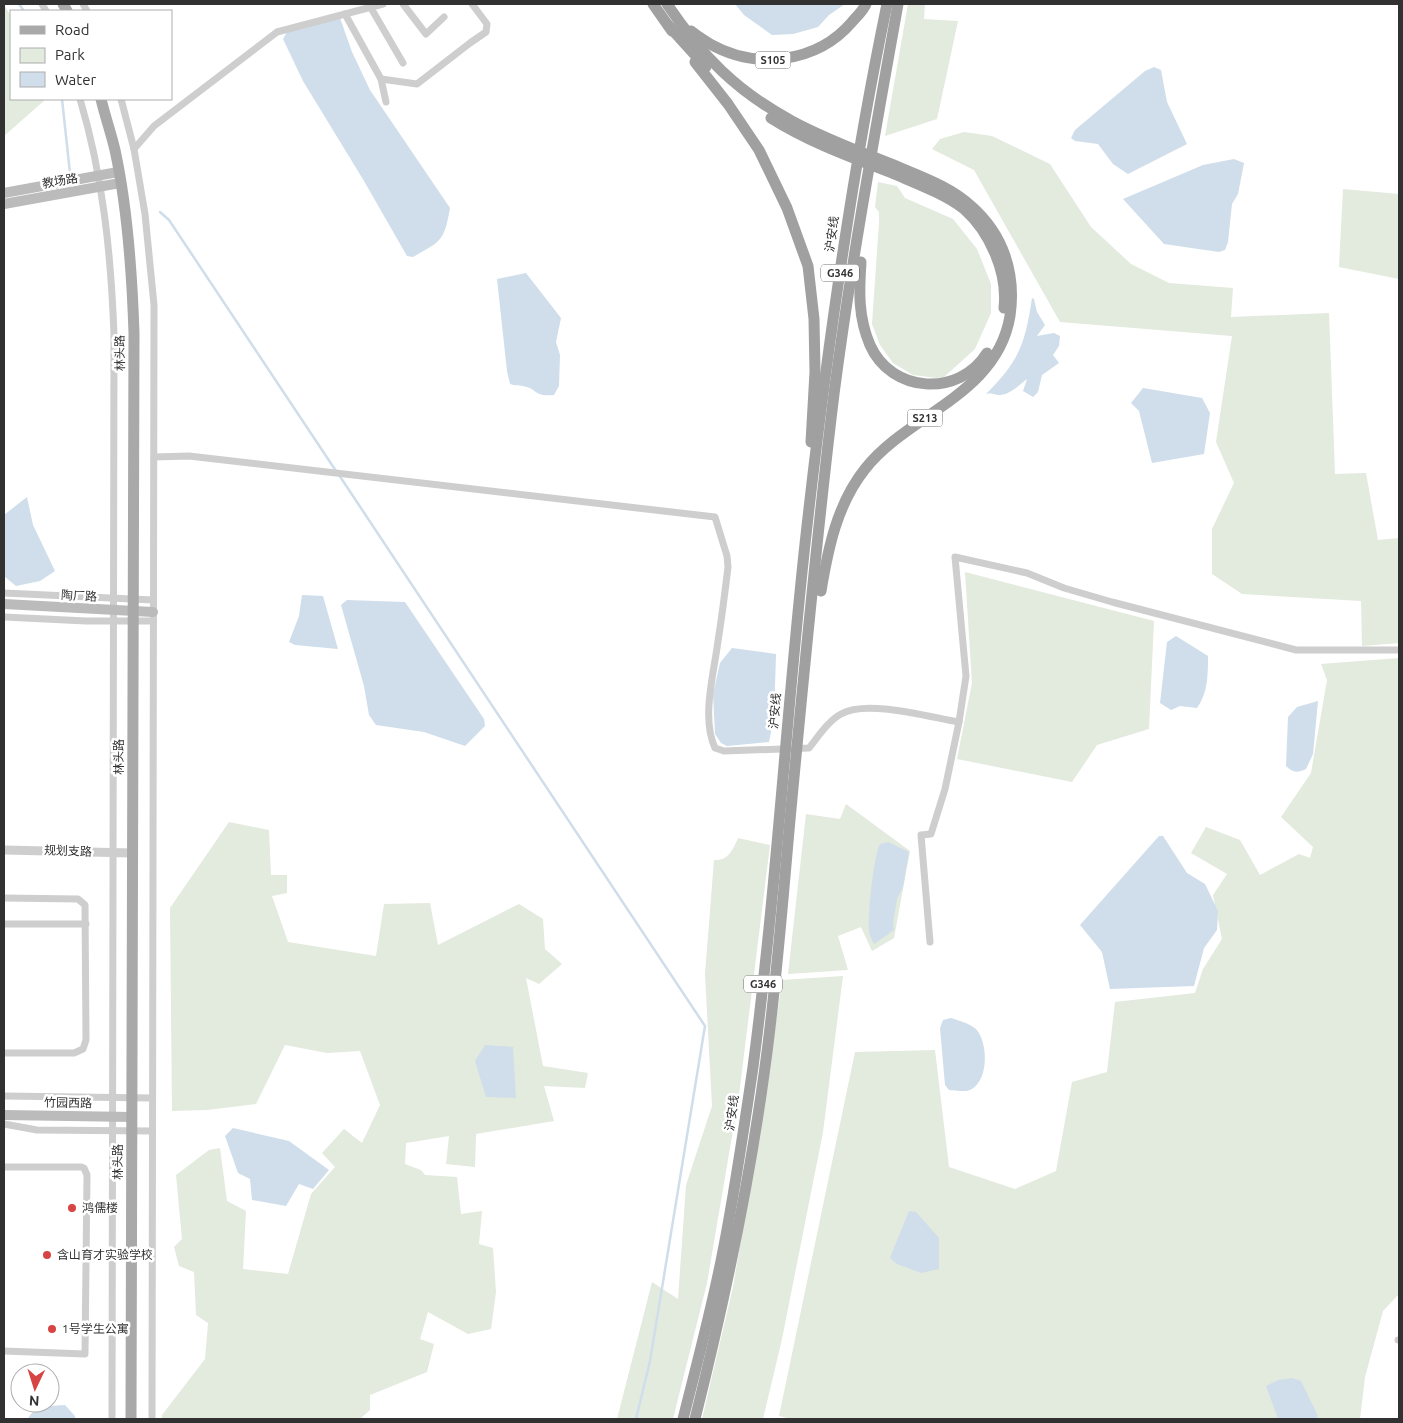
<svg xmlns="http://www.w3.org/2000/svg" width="1403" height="1423" font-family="Ubuntu,'Noto Sans SC',sans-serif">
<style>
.green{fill:#e3eade}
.water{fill:#cfdeea}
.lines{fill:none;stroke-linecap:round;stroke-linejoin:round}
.stream{stroke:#cfdeea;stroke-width:2.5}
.minor{stroke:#cecece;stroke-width:7}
.tertiary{stroke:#cecece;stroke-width:9}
.secondary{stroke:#bbb;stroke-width:10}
.primary{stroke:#a9a9a9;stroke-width:11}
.trunk{stroke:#a0a0a0;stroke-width:11}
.poi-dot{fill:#d74444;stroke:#fff;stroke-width:2}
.labels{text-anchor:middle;stroke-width:5;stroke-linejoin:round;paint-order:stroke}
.shield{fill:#fff;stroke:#6f6f6f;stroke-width:1}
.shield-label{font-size:11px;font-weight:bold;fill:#313131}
.street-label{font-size:12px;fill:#313131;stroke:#fff}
.poi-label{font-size:12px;fill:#313131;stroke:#fff;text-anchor:start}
</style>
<rect width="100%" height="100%" fill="#fff"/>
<!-- green -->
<g class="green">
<polygon points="908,4 925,4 924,19 958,21 937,119 885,136"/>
<polygon points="4,5 11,16 11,99 46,99 4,136"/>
<polygon points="964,132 992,136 1050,164 1091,227 1131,264 1169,283 1233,288 1231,317 1329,313 1335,474 1366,473 1378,540 1399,538 1399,643 1362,646 1361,601 1242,594 1212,574 1212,529 1234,483 1216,442 1232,336 1060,322 974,170 932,149 940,139"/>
<polygon points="878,182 897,186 905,198 953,219 977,249 991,284 991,313 975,349 944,377 937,378 913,375 893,363 880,345 872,324 879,223 879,212 875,207"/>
<polygon points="1343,189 1399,194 1399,279 1339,267"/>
<polygon points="965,572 1154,621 1149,729 1097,745 1072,782 957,759 972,683"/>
<polygon points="1399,658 1399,1294 1383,1311 1365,1377 1360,1419 791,1419 779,1416 855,1052 935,1050 949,1167 1015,1189 1056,1171 1072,1082 1107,1072 1115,1002 1195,993 1203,969 1222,939 1213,895 1227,874 1191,853 1206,827 1240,840 1260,875 1299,854 1310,858 1313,847 1281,817 1311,773 1327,680 1321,664"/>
<polygon points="846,804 910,851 894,938 872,951 861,927 838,936 848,970 788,974 806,814 840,819"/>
<polygon points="229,822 269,830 271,875 287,875 287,893 272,896 288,942 376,956 384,904 430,903 438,945 519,904 543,919 545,949 562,964 539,984 526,978 543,1066 588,1073 585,1088 544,1086 554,1121 476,1134 475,1167 446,1164 449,1136 406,1143 405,1164 421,1170 425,1175 457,1177 461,1214 482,1211 479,1244 493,1248 496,1292 491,1329 468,1334 428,1312 420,1339 434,1344 427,1372 370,1395 370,1410 360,1419 162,1419 162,1415 205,1359 208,1323 196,1315 194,1272 179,1266 174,1247 182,1239 176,1175 209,1150 220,1148 227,1201 246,1211 243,1269 288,1274 311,1194 335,1167 322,1153 344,1129 362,1143 380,1105 360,1051 327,1053 285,1045 256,1104 207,1110 172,1111 170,908"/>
<path d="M738 838 770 845 739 1095 707 1283 673 1419H617L652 1282 678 1299 686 1185 712 1106 705 974 714 860C728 861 733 850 738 838Z"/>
<polygon points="843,976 823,1132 782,1339 763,1419 702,1419 733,1287 765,1099 782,980"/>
</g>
<!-- water -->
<g class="water">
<polygon points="735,4 845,4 829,15 818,27 793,34 772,35 744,15"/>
<path d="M340 18 352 52 370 90 450 208C444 242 441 241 413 257L407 256 364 181 303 81 283 39 288 30Z"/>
<polygon points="1154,67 1161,70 1167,102 1187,144 1128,174 1113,164 1098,144 1075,141 1071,138 1075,130 1145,71"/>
<polygon points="1234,159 1244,163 1238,194 1232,204 1228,242 1225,250 1219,252 1164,244 1123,199 1203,165"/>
<path d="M526 273 561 318 556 342 560 355 559 386 554 395C534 397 538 389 523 386 518 385 515 386 510 384L507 371 497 279Z"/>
<path d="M1032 298 1034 299 1037 312 1045 325 1037 336 1054 333 1060 336 1059 346 1053 355 1059 363 1042 375 1038 392 1033 397 1023 391 1027 379C1019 385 1009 396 998 395 993 394 991 393 986 394 1019 361 1025 345 1032 298Z"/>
<polygon points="1143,388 1202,398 1210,413 1204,454 1152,463 1139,411 1131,403"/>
<polygon points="27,497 33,525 55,571 40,581 16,586 4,576 4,515"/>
<polygon points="302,595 323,596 338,649 295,645 289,642 299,616"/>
<polygon points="347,600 405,602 484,719 485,726 465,746 424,732 376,725 369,715 364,686 341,605"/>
<path d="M1176 636 1208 656C1208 674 1208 693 1197 708L1180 706 1171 710 1160 703 1167 642Z"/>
<polygon points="732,648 776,654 774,718 769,742 727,746 721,743 715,734 713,694 720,663"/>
<path d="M1318 701 1313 754 1306 769C1297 773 1293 773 1286 766L1288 717 1297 707Z"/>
<polygon points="1159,836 1163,836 1187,873 1205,884 1218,911 1217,930 1204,948 1194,986 1110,989 1102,952 1080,925"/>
<path d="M888 842 909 852 903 887 897 899 893 923 894 930 874 944C872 940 869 935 869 930 868 911 873 860 880 844Z"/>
<path d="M951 1018C960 1021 969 1023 976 1029 988 1042 989 1079 972 1089 965 1093 956 1090 949 1090L945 1085 940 1028 943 1020Z"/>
<polygon points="485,1045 513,1047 516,1098 486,1097 475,1061"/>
<polygon points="233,1128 289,1141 329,1170 313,1189 299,1184 286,1206 252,1200 250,1179 238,1173 225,1136"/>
<polygon points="909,1211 916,1212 939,1238 939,1269 921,1273 897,1264 890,1258"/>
<polygon points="1292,1378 1301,1381 1317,1414 1317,1419 1278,1419 1266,1386 1278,1380"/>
<path d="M65 1405 75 1416V1419H28C34 1405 51 1406 65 1405Z"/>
</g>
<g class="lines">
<!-- stream -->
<g class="stream">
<polyline points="19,4 24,11"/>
<polyline points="62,99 70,173 73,176"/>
<polyline points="160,212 169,220 336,471"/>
<polyline points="339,475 705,1026 650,1361 636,1419"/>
</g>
<!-- minor -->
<g class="minor">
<polyline points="42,4 46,11"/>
<polyline points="83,4 87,11"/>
<polyline points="403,4 426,34 444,17"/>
<polyline points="371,8 403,63"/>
<polyline points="345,14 381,79 417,84 470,43 486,32 487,24 472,4"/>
<polyline points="381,79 386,102"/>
<path d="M80 99C103 176 111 254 114 335L112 1419"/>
<polyline points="121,99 134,149 145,214 154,305 152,1419"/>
<polyline points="134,149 154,126 277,32 383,4"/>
<path d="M154 457 189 456 715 517 727 556 728 567C725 592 722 616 718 641 714 673 701 718 715 748L724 751 809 748C818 737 828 721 841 714 867 699 929 717 959 722L966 676 955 557 1027 573 1064 588 1112 602 1296 650H1399"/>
<polyline points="4,593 153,600"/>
<polyline points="4,617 86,621 153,621"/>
<polyline points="4,898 78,899 85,905 86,1040 83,1049 74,1053 4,1053"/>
<polyline points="4,924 86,924"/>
<polyline points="930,942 921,835 931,834 945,789 959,722"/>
<polyline points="4,1096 152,1098"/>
<polyline points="4,1124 37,1130 152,1131"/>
<polyline points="4,1167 81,1167 84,1168 87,1175 85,1354 4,1351"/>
<polyline points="1398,1340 1399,1340"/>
</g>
<!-- tertiary -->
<polyline class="tertiary" points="4,850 132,853"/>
<!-- secondary -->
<g class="secondary">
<polyline points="4,193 118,172"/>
<polyline points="4,204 120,183"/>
<polyline points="4,604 153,612"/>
<polyline points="4,1115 132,1117"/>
</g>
<!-- primary -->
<g class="primary">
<polyline points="63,4 67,11"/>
<path d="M101 99C105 116 111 133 115 150 128 210 132 272 134 333L131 1419"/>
</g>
<!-- trunk -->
<g class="trunk">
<polyline points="653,4 672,31"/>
<path d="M667 4C702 56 736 91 792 121 827 140 864 153 901 168 925 178 952 188 971 206 1004 235 1016 274 1010 316 997 395 908 414 865 469 837 504 828 549 821 591"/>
<polyline points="668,25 706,67"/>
<path d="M691 31C697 36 704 40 710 44 756 70 817 63 852 22 857 16 863 11 866 4"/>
<polyline points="695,62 728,104 759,150 787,208 808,266 814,319 815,372 811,442"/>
<path d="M771 118C809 142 851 157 892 173 915 183 945 194 964 209 990 232 1008 273 1004 308"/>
<path d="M861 262C859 291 858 317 870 345 891 393 959 398 987 353"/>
<path d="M683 1419C697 1363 712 1308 723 1251 735 1190 744 1128 753 1067 776 893 786 718 805 544 825 363 850 182 887 4"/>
<path d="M695 1419C724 1303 749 1186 765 1067 777 981 783 895 791 809 804 671 817 532 834 394 851 263 875 133 898 4"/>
</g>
</g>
<!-- markers -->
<g class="poi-dot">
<circle cx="72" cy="1208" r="5"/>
<circle cx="47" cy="1255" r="5"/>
<circle cx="52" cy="1329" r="5"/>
</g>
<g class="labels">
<!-- shield labels -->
<g class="shield">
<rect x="755.5" y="51.5" width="35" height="17" rx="4"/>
<rect x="821" y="264.5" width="38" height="17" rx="4"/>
<rect x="907.5" y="409.5" width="35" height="17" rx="4"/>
<rect x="744" y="975.5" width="38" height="17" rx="4"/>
</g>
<g class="shield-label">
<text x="773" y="64">S105</text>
<text x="840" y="277">G346</text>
<text x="925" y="422">S213</text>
<text x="763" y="988">G346</text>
</g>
<!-- street labels -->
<g class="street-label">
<text transform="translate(60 181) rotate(-10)" y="4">教场路</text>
<text transform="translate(832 234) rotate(-82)" y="4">沪安线</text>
<text transform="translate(120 353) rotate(-91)" y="4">林头路</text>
<text transform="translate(79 596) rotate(3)" y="4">陶厂路</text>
<text transform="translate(775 711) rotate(-85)" y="4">沪安线</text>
<text transform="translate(119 757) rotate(-90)" y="4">林头路</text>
<text transform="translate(68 851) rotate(2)" y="4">规划支路</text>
<text transform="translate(68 1103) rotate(1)" y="4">竹园西路</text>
<text transform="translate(732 1113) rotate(-82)" y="4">沪安线</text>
<text transform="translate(118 1162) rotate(-90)" y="4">林头路</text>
</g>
<!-- poi labels -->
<g class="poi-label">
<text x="82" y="1212">鸿儒楼</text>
<text x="57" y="1259">含山育才实验学校</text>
<text x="62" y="1333">1号学生公寓</text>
</g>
</g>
<!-- border -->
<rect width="1403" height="1423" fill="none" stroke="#313131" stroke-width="10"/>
<!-- legend -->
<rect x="10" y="10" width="162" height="90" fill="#ffffff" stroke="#adadad"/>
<rect x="20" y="26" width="25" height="8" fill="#a9a9a9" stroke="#adadad"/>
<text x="55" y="35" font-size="15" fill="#313131">Road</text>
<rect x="20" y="48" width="25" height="15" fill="#e3eade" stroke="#adadad"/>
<text x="55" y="60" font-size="15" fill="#313131">Park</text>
<rect x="20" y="72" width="25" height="15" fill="#cfdeea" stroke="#adadad"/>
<text x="55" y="85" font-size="15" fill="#313131">Water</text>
<!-- north arrow -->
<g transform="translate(35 1388) rotate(184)"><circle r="24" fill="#ffffff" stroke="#adadad"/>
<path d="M0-4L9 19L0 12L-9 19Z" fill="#d74444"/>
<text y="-8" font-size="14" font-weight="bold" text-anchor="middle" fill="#313131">N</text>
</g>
</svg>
